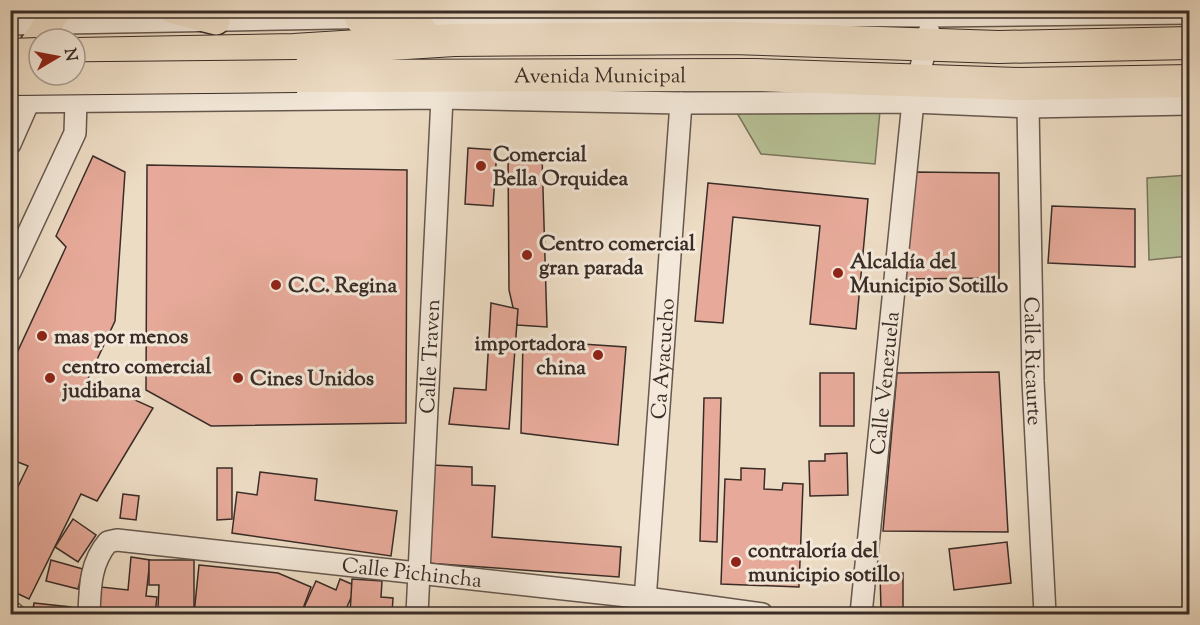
<svg xmlns="http://www.w3.org/2000/svg" width="1200" height="625" font-family="'Sorts Mill Goudy',serif">
<style>
.green{fill:#b7c095;stroke:#78765e;stroke-width:1.5}
.building{fill:#e7aa9a;stroke:#392c27;stroke-width:1.5}
.lines{fill:none;stroke-linecap:round;stroke-linejoin:round}
.minor-casing{stroke:#66584e;stroke-width:24}
.major-casing{stroke:#392c27;stroke-width:30}
.highway-casing{stroke:#392c27;stroke-width:34}
.minor{stroke:#f3e8d9;stroke-width:21}
.major{stroke:#eddcc4;stroke-width:27}
.highway{stroke:#eddcc4;stroke-width:32}
.highway-bridge-casing{stroke:#392c27;stroke-width:34;stroke-linecap:butt}
.highway-bridge{stroke:#eddcc4;stroke-width:32}
.poi-dot{fill:#8f2418;stroke:#f3e8d9;stroke-width:2}
.labels{text-anchor:middle;stroke-width:6;stroke-linejoin:round;paint-order:stroke}
.street-label{font-size:21px;fill:#392c27;stroke:#f3e8d9}
.poi-label{font-size:21px;font-weight:bold;fill:#392c27;stroke:#f3e8d9;text-anchor:start}
</style>
<rect width="100%" height="100%" fill="#eddcc4"/>
<filter id="stains"><feTurbulence type="fractalNoise" baseFrequency=".00333" numOctaves="4"/><feColorMatrix values="0 0 0 0 .2 0 0 0 0 .09 0 0 0 0 .02 0 0 0 .5 -.17"/></filter>
<radialGradient id="worn" r=".72"><stop offset=".6" stop-color="#630" stop-opacity="0"/><stop offset="1" stop-color="#630" stop-opacity=".3"/></radialGradient>
<!-- green -->
<g class="green">
<polygon points="880,111 875,164 761,154 737,113"/>
<polygon points="1189,175 1189,256 1149,260 1147,178"/>
</g>
<!-- building -->
<g class="building">
<polygon points="468,148 497,150 493,206 465,204"/>
<polygon points="508,154 542,155 547,327 517,325 509,290"/>
<polygon points="93,156 125,172 115,321 88,379 153,408 97,501 81,494 29,599 10,590 10,503 28,466 10,459 10,368 66,247 56,236"/>
<polygon points="147,165 407,170 406,423 211,426 146,390"/>
<polygon points="915,172 999,173 999,278 906,279"/>
<polygon points="708,183 868,199 856,329 810,324 820,226 733,217 723,323 695,321"/>
<polygon points="1052,206 1135,209 1135,267 1048,263"/>
<polygon points="491,303 518,309 509,429 449,424 454,388 486,390"/>
<polygon points="523,340 626,347 618,445 521,433"/>
<polygon points="999,372 1008,532 883,531 897,373"/>
<rect x="820" y="373" width="34" height="53"/>
<polygon points="704,398 721,398 717,542 700,541"/>
<polygon points="847,453 848,495 810,496 809,461 825,461 825,454"/>
<polygon points="433,465 472,467 472,485 495,486 492,537 621,547 619,577 426,563"/>
<polygon points="217,468 232,468 232,519 217,520"/>
<polygon points="741,468 765,469 764,489 782,490 783,483 803,484 799,587 721,584 725,479 741,480"/>
<polygon points="260,472 317,479 315,500 397,511 391,556 232,533 237,492 257,495"/>
<polygon points="123,494 139,496 136,520 120,518"/>
<polygon points="73,519 96,535 78,562 55,547"/>
<polygon points="1007,542 1011,583 954,590 949,549"/>
<polygon points="131,557 150,560 146,596 157,597 155,614 99,609 101,587 128,590"/>
<polygon points="51,560 83,569 78,589 46,581"/>
<polygon points="149,560 194,560 194,609 158,609 159,585 149,585"/>
<polygon points="199,565 278,573 311,587 301,614 194,614"/>
<polygon points="880,573 903,573 903,609 881,610"/>
<polygon points="340,579 356,586 344,614 301,614 316,581 336,590"/>
<polygon points="352,579 382,581 381,597 393,598 392,614 350,614"/>
<polygon points="34,603 71,607 70,614 32,614"/>
</g>
<g class="lines">
<defs>
<g id="minor">
<polyline points="10,24 554,14 931,16 1190,13"/>
<polyline points="10,102 442,98 681,103 913,102 1028,107 1190,104"/>
<path id="s1" d="M1028 107 1033 381 1045 614"/>
<polyline points="10,144 29,101"/>
<polyline points="10,272 75,133 76,101"/>
<polyline points="10,611 14,614"/>
<path id="s2" d="M89 614C90 588 90 563 108 542L117 540 646 598 762 614"/>
<path id="s3" d="M417 614 442 98"/>
<path id="s4" d="M644 614 681 103"/>
<path id="s5" d="M861 614 913 102 929 32"/>
</g>
<g id="major">
<polyline points="173,10 216,21"/>
<polyline points="17,68 58,10"/>
</g>
<g id="highway">
<polyline points="361,18 421,32"/>
<polyline points="75,54 294,50 454,40 732,38 999,47 1190,43"/>
<path id="s6" d="M297 76 754 75 1021 84 1190 81"/>
</g>
</defs>
<!-- minor casing -->
<use href="#minor" class="minor-casing"/>
<!-- major casing -->
<use href="#major" class="major-casing"/>
<!-- highway casing -->
<use href="#highway" class="highway-casing"/>
<!-- minor -->
<use href="#minor" class="minor"/>
<!-- major -->
<use href="#major" class="major"/>
<!-- highway -->
<use href="#highway" class="highway"/>
<defs>
<g id="highway-bridge">
<polyline points="10,55 39,54"/>
<polyline points="10,79 297,76"/>
</g>
</defs>
<!-- highway-bridge casing -->
<use href="#highway-bridge" class="highway-bridge-casing"/>
<!-- highway-bridge -->
<use href="#highway-bridge" class="highway-bridge"/>
</g>
<!-- markers -->
<g class="poi-dot">
<circle cx="481" cy="166" r="6"/>
<circle cx="527" cy="255" r="6"/>
<circle cx="838" cy="273" r="6"/>
<circle cx="276" cy="285" r="6"/>
<circle cx="42" cy="336" r="6"/>
<circle cx="598" cy="355" r="6"/>
<circle cx="50" cy="378" r="6"/>
<circle cx="238" cy="378" r="6"/>
<circle cx="736" cy="562" r="6"/>
</g>
<g class="labels">
<!-- street labels -->
<g class="street-label">
<text dy="7" stroke="none"><textPath href="#s6" startOffset="303">Avenida Municipal</textPath></text>
<text dy="7" stroke="none"><textPath href="#s3" startOffset="258">Calle Traven</textPath></text>
<text dy="7" stroke="none"><textPath href="#s4" startOffset="256">Ca Ayacucho</textPath></text>
<text dy="7" stroke="none"><textPath href="#s1" startOffset="254">Calle Ricaurte</textPath></text>
<text dy="7" stroke="none"><textPath href="#s5" startOffset="232">Calle Venezuela</textPath></text>
<text dy="7" stroke="none"><textPath href="#s2" startOffset="382">Calle Pichincha</textPath></text>
</g>
<!-- poi labels -->
<g class="poi-label">
<text x="493" y="161">Comercial<tspan x="493" dy="24">Bella Orquidea</tspan></text>
<text x="539" y="250">Centro comercial<tspan x="539" dy="24">gran parada</tspan></text>
<text x="850" y="268">Alcaldía del<tspan x="850" dy="24">Municipio Sotillo</tspan></text>
<text x="288" y="292">C.C. Regina</text>
<text x="54" y="343">mas por menos</text>
<text x="586" y="350" text-anchor="end">importadora<tspan x="586" dy="24">china</tspan></text>
<text x="62" y="373">centro comercial<tspan x="62" dy="24">judibana</tspan></text>
<text x="250" y="385">Cines Unidos</text>
<text x="748" y="557">contraloría del<tspan x="748" dy="24">municipio sotillo</tspan></text>
</g>
</g>
<!-- margin -->
<rect width="1200" height="625" fill="none" stroke="#eddcc4" stroke-width="36"/>
<rect x="12" y="12" width="1176" height="601" fill="none" stroke="#392c27" stroke-width="3"/>
<rect x="18" y="18" width="1164" height="589" fill="none" stroke="#392c27" stroke-width="1.5"/>
<!-- north arrow -->
<g transform="translate(57 57) rotate(80)"><circle r="28" fill="#f3e8d9" stroke="#a99d92" stroke-width="1.5"/>
<path d="M0-4.5L10 22L0 15L-10 22Z" fill="#8f2418"/>
<text y="-9" font-size="16" font-weight="bold" text-anchor="middle" fill="#392c27">N</text>
</g>
<rect width="100%" height="100%" filter="url(#stains)"/>
<rect width="100%" height="100%" fill="url(#worn)"/>
</svg>
